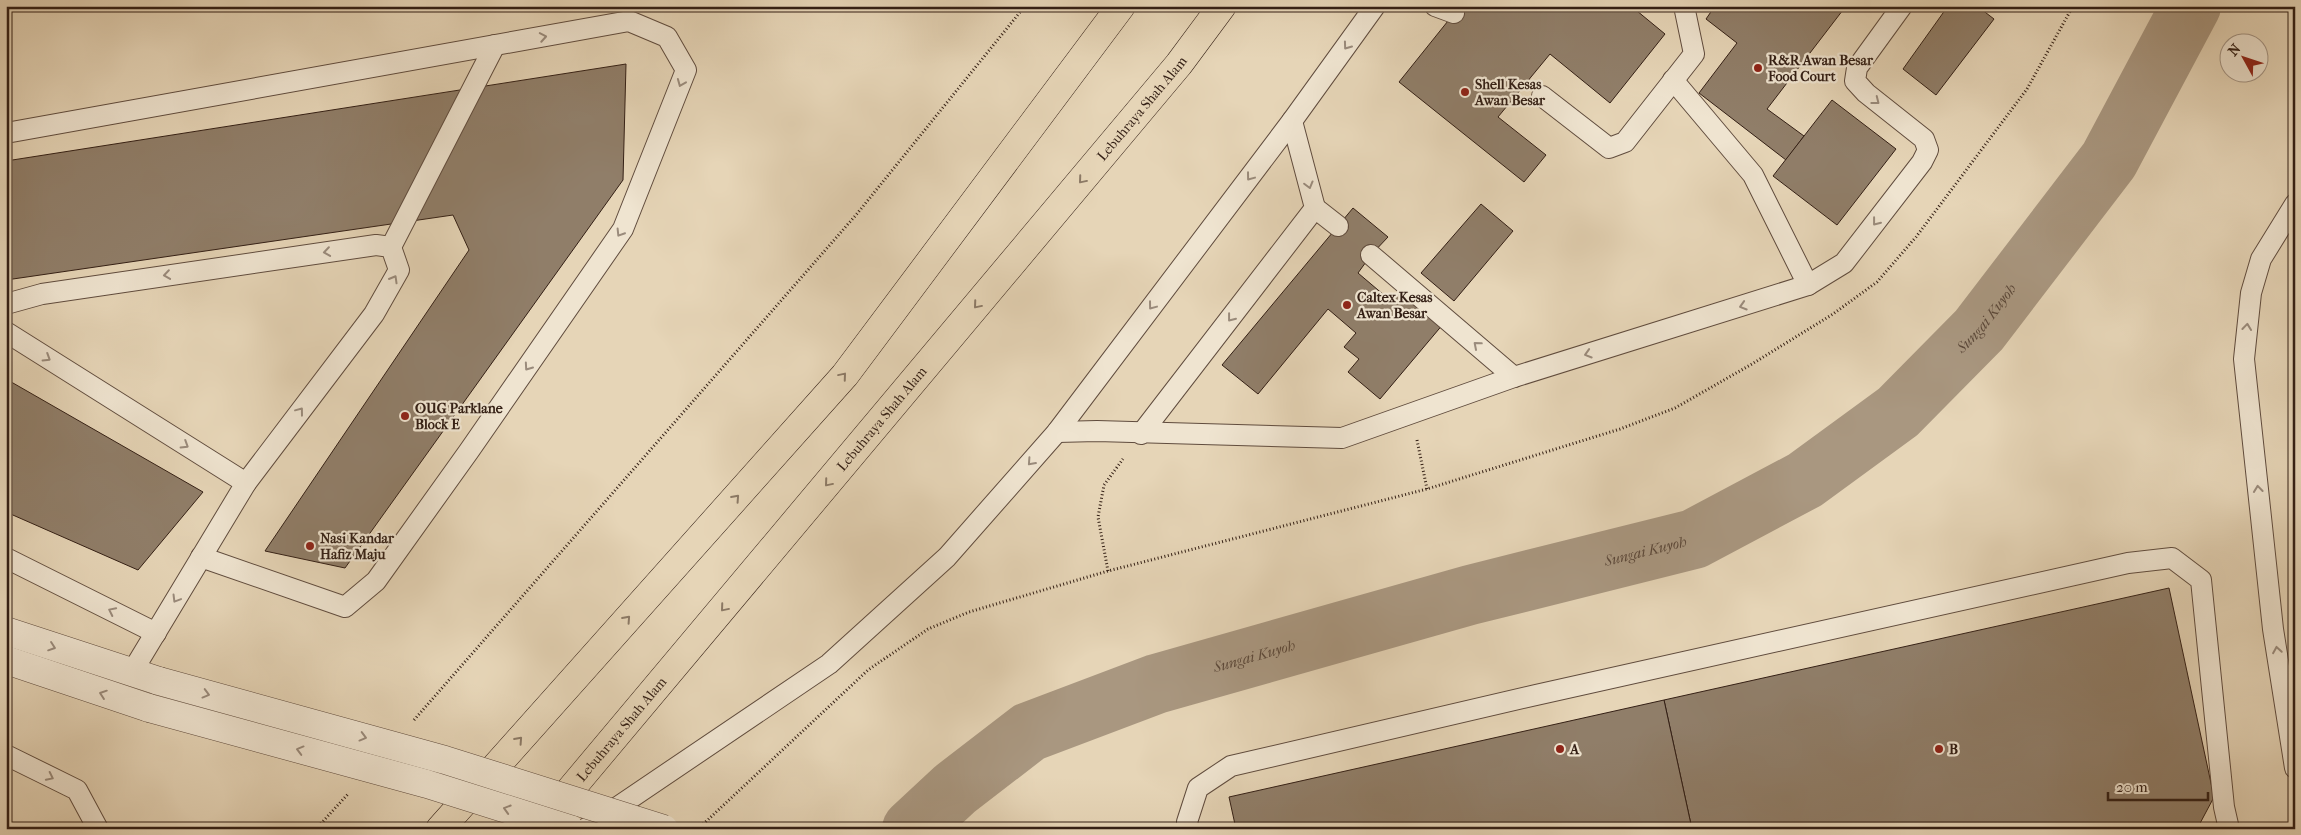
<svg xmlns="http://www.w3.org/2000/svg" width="2301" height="835" font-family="'IM FELL French Canon',serif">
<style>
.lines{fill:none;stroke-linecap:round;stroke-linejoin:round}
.river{stroke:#a99780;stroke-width:60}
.building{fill:#907e69;stroke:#331f15}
.service-casing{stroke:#604c3e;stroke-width:22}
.tertiary-casing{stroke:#604c3e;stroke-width:29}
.motorway-casing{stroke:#331f15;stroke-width:29}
.path{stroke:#331f15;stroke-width:3;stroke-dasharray:1 2.5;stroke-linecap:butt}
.service{stroke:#efe4d0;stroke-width:20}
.tertiary{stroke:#efe4d0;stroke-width:28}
.motorway{stroke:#e6d5b7;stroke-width:28}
.tertiary-bridge-casing{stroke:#604c3e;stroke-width:29;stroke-linecap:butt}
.tertiary-bridge{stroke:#efe4d0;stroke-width:28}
.oneway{stroke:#9a8b7c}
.oneway2{stroke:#8c7a66}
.poi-dot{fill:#8f2418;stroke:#efe4d0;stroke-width:2}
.labels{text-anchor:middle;stroke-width:4.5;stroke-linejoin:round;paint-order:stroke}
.poi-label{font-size:14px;font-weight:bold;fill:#331f15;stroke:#efe4d0;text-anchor:start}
.street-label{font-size:14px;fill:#331f15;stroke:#efe4d0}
.water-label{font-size:15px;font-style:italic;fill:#5c493a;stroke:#efe4d0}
</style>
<rect width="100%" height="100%" fill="#e6d5b7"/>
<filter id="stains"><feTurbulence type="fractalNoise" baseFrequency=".004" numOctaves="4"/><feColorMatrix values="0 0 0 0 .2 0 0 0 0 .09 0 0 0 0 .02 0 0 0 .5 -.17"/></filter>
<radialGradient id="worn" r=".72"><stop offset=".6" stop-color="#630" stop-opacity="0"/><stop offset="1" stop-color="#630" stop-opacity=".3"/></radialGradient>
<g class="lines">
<!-- river -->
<path class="river" id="s1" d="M912 829 955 789 1029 732 1156 684 1470 595 1694 539 1805 480 1898 412 1979 330 2109 160 2191 6"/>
</g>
<!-- building -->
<g class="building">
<polygon points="1460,6 1631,6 1665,34 1610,103 1550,54 1498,117 1546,155 1524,182 1399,82"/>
<polygon points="1715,6 1846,6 1767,109 1804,136 1786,160 1699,93 1737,43 1706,19"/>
<polygon points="1948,6 1977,6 1994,19 1936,95 1903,69"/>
<polygon points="626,64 623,180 345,568 265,551 469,250 453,215 6,280 6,161"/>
<polygon points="1832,100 1896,149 1837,225 1773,176"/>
<polygon points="1481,204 1513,231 1454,301 1421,273"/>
<polygon points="1353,208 1388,237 1371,255 1358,273 1391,301 1401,289 1444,323 1380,399 1348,372 1359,359 1344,347 1356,333 1328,309 1258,394 1222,365"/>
<polygon points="6,379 203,492 138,570 6,512"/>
<polygon points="2169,588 2214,797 2197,829 1692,829 1664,700"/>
<polygon points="1664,700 1692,829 1236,829 1229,797"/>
</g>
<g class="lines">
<defs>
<g id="service">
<polyline points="1435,6 1454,13"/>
<polyline points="1673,80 1753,175 1808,285"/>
<polyline points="1542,96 1609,148 1625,142 1694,54 1684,6"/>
<polyline points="6,133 629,21 667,37 686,70 623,229 469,451 376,581 345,607 201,557"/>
<polyline points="2295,204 2261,259 2251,293 2244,359 2273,629 2295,768"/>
<polyline points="1315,208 1338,226"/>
<polyline points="391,247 495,45"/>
<polyline points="1371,255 1514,377"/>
<polyline points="6,304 42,294 376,245 391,247 399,270 374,314 246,483 6,332"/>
<polyline points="1057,432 1097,431 1342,438 1514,377 1808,285 1844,263 1922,162 1928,150 1924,139 1866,93 1855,81 1857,68 1902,6"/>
<polyline points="1141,434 1315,208 1292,121"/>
<polyline points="6,558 156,633"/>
<polyline points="132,672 246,483"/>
<polyline points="6,755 77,790 98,829"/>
<polyline points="585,829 829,664 947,557 1057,432 1292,121 1375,6"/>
<polyline points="1189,829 1187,822 1198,788 1231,766 1536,695 2128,563 2172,558 2201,580 2224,807 2229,829"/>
</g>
<g id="tertiary">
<polyline points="6,631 159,681"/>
<polyline points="6,660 149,708"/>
</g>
<g id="motorway">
<path id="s2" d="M550 814 1179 64 1222 6"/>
<polyline points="440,829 845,375 1121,6"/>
</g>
</defs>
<!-- service casing -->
<use href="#service" class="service-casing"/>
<!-- tertiary casing -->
<use href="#tertiary" class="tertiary-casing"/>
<!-- motorway casing -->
<use href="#motorway" class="motorway-casing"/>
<!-- path -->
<g class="path">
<polyline points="1417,440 1427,489"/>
<polyline points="1108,571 1098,517 1104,485 1123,459"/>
<polyline points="414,720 856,215 1025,6"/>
<polyline points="316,829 348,794"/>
<polyline points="698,829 868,670 928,629 969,612 1108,571 1427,489 1620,429 1675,408 1752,364 1833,314 1877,282 1916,237 2027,89 2073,6"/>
</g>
<!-- service -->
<use href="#service" class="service"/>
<!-- tertiary -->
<use href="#tertiary" class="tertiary"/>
<!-- motorway -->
<use href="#motorway" class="motorway"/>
<defs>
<g id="tertiary-bridge">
<polyline points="159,681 445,760 664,829"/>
<polyline points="149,708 427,784 570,829"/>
</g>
</defs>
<!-- tertiary-bridge casing -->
<use href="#tertiary-bridge" class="tertiary-bridge-casing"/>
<!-- tertiary-bridge -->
<use href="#tertiary-bridge" class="tertiary-bridge"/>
</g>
<!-- one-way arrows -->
<defs><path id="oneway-chevron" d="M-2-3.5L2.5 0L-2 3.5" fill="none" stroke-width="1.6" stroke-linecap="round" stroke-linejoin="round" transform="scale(1.25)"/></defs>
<g class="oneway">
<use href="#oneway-chevron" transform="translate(543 37) rotate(-10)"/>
<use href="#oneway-chevron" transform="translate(1347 46) rotate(126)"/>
<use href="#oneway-chevron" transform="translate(681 83) rotate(112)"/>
<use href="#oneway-chevron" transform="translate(1876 101) rotate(38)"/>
<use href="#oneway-chevron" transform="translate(1250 177) rotate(127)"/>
<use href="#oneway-chevron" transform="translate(1309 185) rotate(75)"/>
<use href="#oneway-chevron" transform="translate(1876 222) rotate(128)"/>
<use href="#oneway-chevron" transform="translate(620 233) rotate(122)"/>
<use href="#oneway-chevron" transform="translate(327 252) rotate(172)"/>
<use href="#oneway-chevron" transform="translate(167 275) rotate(172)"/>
<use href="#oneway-chevron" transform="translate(394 279) rotate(-60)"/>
<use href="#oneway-chevron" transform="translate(1152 306) rotate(127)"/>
<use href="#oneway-chevron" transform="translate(1743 306) rotate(163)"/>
<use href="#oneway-chevron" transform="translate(1231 318) rotate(128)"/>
<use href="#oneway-chevron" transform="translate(2247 327) rotate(-84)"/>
<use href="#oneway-chevron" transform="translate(1477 345) rotate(-139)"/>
<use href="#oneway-chevron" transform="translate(1588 354) rotate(163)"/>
<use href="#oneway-chevron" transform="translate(47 358) rotate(32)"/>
<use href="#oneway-chevron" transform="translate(528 367) rotate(125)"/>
<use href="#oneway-chevron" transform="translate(300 411) rotate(-53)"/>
<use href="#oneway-chevron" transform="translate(185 445) rotate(32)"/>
<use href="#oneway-chevron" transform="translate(1031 462) rotate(132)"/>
<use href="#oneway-chevron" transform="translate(2258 489) rotate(-96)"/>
<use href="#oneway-chevron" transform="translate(176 599) rotate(121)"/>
<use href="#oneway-chevron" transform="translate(112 611) rotate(-154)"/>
<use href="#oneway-chevron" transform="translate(52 647) rotate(19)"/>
<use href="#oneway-chevron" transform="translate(2277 650) rotate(-99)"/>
<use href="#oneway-chevron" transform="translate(103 694) rotate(-161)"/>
<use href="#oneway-chevron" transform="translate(206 694) rotate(15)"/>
<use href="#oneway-chevron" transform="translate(363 737) rotate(15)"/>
<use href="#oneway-chevron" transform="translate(300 750) rotate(-165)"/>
<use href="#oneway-chevron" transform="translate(50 777) rotate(26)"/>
<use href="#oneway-chevron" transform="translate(507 809) rotate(-163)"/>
</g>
<g class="oneway2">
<use href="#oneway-chevron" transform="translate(1082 180) rotate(130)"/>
<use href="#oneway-chevron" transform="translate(977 305) rotate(130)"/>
<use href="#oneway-chevron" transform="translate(843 376) rotate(-50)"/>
<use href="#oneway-chevron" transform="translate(828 483) rotate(130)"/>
<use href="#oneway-chevron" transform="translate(736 498) rotate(-48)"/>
<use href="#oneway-chevron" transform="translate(724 608) rotate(130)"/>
<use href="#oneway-chevron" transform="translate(627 619) rotate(-48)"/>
<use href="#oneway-chevron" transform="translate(519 740) rotate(-48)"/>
</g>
<!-- markers -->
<g class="poi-dot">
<circle cx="1758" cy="68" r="5"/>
<circle cx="1465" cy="92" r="5"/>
<circle cx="1347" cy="305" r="5"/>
<circle cx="405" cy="416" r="5"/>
<circle cx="310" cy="546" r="5"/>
<circle cx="1560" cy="749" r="5"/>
<circle cx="1939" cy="749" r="5"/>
</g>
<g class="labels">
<!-- poi labels -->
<g class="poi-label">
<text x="1768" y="65">R&amp;R Awan Besar<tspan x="1768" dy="16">Food Court</tspan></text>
<text x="1475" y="89">Shell Kesas<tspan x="1475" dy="16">Awan Besar</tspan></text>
<text x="1357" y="302">Caltex Kesas<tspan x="1357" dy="16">Awan Besar</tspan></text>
<text x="415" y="413">OUG Parklane<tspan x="415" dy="16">Block E</tspan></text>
<text x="320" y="543">Nasi Kandar<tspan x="320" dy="16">Hafiz Maju</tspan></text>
<text x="1570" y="754">A</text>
<text x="1949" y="754">B</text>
</g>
<!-- street labels -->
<g class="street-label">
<text dy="5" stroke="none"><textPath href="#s2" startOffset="921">Lebuhraya Shah Alam</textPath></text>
<text dy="5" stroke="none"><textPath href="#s2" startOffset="516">Lebuhraya Shah Alam</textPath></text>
<text dy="5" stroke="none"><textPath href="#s2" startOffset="111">Lebuhraya Shah Alam</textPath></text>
</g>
<!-- water labels -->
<g class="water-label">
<text dy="5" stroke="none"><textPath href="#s1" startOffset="1215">Sungai Kuyoh</textPath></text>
<text dy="5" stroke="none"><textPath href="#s1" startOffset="795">Sungai Kuyoh</textPath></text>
<text dy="5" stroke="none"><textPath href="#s1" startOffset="390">Sungai Kuyoh</textPath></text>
</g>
</g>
<!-- margin -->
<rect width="2301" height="835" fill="none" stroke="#e6d5b7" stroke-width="25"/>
<rect x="8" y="8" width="2286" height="820" fill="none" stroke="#331f15" stroke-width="2.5"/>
<rect x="12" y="12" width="2276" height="810" fill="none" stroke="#331f15"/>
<!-- north arrow -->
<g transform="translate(2244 58) rotate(310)"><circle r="24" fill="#efe4d0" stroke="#a49585"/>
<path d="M0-4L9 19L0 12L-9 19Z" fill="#8f2418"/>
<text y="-8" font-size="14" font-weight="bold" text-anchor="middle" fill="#331f15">N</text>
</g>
<!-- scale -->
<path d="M2108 792v8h100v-8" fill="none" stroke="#331f15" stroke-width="2.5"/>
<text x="2116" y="792" font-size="15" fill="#331f15" stroke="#efe4d0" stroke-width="4" paint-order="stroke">20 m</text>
<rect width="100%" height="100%" filter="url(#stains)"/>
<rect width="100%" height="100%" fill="url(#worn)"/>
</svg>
